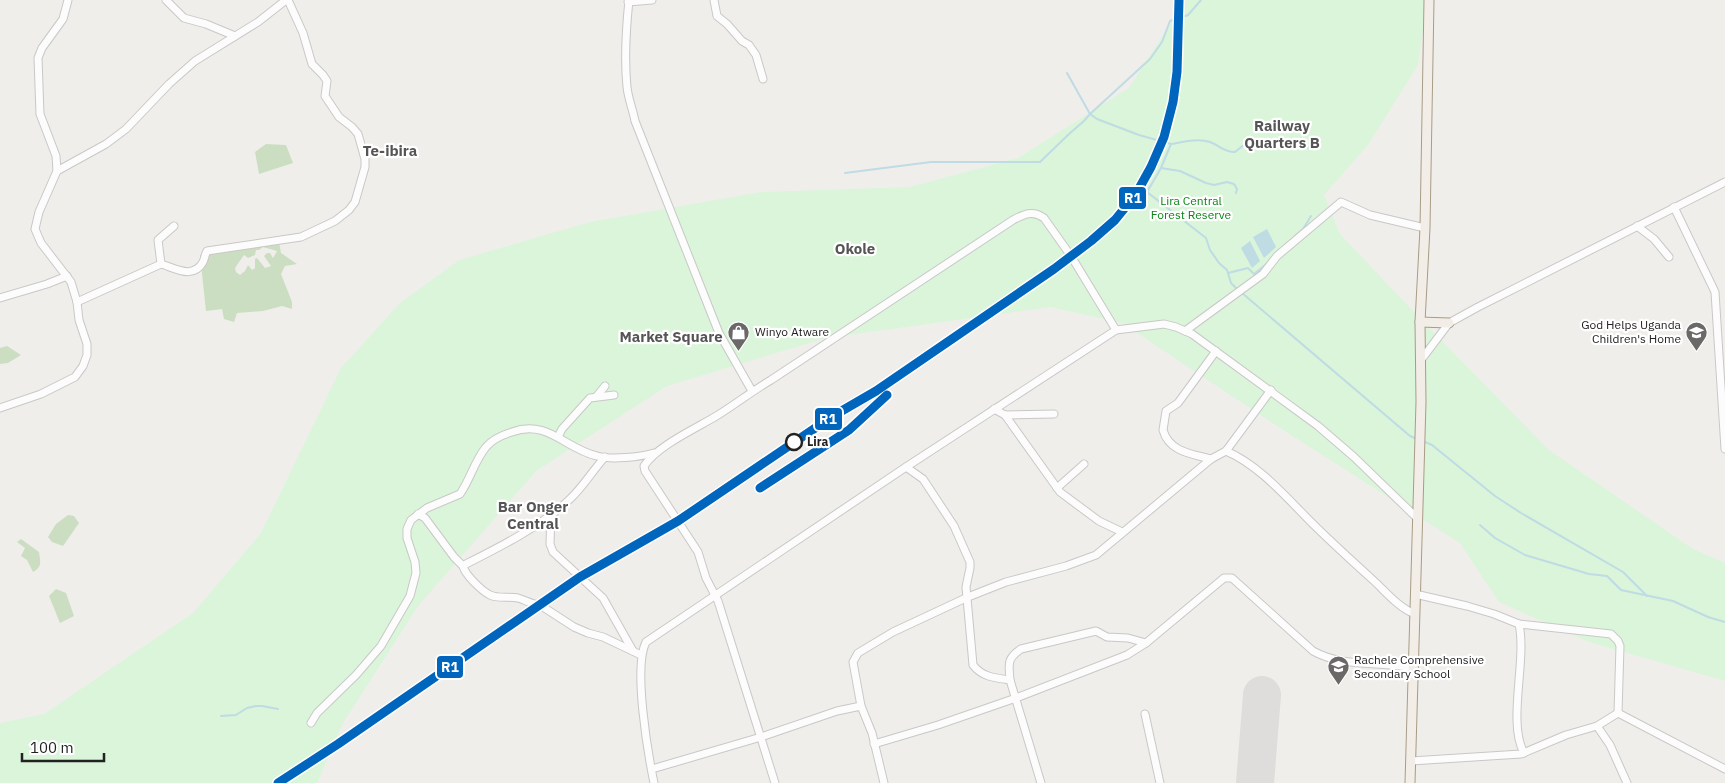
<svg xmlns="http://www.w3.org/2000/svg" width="1725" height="783" font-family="'IBM Plex Sans',sans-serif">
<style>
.forest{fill:#cbdec1;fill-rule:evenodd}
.park{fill:#daf5da}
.water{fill:#bfdbe3}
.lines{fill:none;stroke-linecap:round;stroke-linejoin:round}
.stream{stroke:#bfdbe3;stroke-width:2}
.runway{stroke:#dedddc;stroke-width:38}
.minor-casing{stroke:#c9c8c7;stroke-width:9}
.major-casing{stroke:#a79c86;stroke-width:11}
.minor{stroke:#fdfcfc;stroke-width:7}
.major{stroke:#f3ede7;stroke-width:9}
.rail-1-casing{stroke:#fff;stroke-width:12}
.rail-1{stroke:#0065bd;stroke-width:9}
.stop-dot{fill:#fff;stroke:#222;stroke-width:2.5}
.labels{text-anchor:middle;stroke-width:4.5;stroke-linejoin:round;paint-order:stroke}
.park-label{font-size:12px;fill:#0c8416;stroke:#fff}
.poi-label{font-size:12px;fill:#222;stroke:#fff;text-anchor:start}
.stop-label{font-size:12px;font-weight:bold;fill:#222;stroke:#fff;text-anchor:start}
.quarter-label{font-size:15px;font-weight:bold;fill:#555;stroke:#fff}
.line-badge{stroke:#fff;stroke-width:2}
.badge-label{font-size:14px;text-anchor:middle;font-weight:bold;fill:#fff}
</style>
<rect width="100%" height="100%" fill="#f0eeeb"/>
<!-- forest -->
<g class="forest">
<polygon points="266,144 286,145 293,163 259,174 255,152"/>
<path d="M279 242 281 253 297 264 285 266 281 274 292 302V309L282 306 263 311 237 313 234 322 224 319 222 309 206 311 200 255ZM263 247 277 251 273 258 270 253H267L264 256 271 266 265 268 257 258 255 259V268L252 270 248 265 245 271 240 275 236 272 235 268 244 255 248 258 255 255 256 250H259Z"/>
<polygon points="7,346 21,355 8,363 0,364 0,348"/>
<polygon points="68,515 74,516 79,523 63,546 52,542 48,537 56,524"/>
<path d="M21 539 39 552C40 561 43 567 33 572L27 560 21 556 25 548 17 542Z"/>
<polygon points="56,589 66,593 74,616 60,623 49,596"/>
</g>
<!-- park -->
<polygon class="park" points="1186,0 1427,0 1418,65 1368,145 1324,195 1340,234 1429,328 1549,450 1693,549 1725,563 1725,681 1589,642 1499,602 1460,543 1280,428 1122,323 1051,307 826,338 667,386 536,471 418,606 343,723 317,783 0,783 0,723 44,714 193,613 261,533 341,368 400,303 459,260 590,222 761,192 910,187 1018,158 1129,88"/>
<!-- water -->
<g class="water">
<polygon points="1267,229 1276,247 1264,258 1253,237"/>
<polygon points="1250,241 1260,261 1252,268 1241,248"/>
</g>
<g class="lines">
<!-- stream -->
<g class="stream">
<polyline points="1067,73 1090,114 1097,119 1139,135 1171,144 1161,168 1147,192 1206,238 1210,250 1219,263 1227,270 1231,283 1238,290"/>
<path d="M1171 144C1183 142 1198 138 1210 142 1221 146 1223 152 1235 152L1245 144C1253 145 1260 141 1268 141 1275 141 1280 145 1287 146 1291 148 1294 146 1298 146 1307 147 1314 151 1320 143"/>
<polyline points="1161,168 1180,171 1206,183 1214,185 1227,182 1234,184 1237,189 1236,193"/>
<polyline points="845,173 931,162 1040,162 1069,134 1084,121 1090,114 1150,59 1162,42 1170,21 1188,15 1201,0"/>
<polyline points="1295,236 1303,229 1311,216"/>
<polyline points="1228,273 1248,268 1254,274 1269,262"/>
<polyline points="1242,293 1410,436 1417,439"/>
<polyline points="1423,441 1432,445 1495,496 1521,513 1623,572 1647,596"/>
<polyline points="1480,525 1495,538 1525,555 1589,574 1607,576 1621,590 1673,601 1708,617 1725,622"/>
<polyline points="221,716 236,715 247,708 256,706 262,706 278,709"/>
</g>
<!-- runway -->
<polyline class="runway" points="1255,783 1262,695"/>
<defs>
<g id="minor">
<polyline points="166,0 184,18 206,24 235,36"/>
<path d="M629 0C626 29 624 58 627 87 628 98 633 110 635 121L719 333 752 391"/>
<polyline points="714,0 717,16 727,24 742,41 749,45 756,55 763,79"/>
<polyline points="628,2 652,0"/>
<polyline points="57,171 56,156 40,114 38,58 42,48 63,19 68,0"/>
<polyline points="1674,207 1715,292 1725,449"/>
<polyline points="1637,226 1654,239 1669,257"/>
<polyline points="161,264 158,240 174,226"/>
<polyline points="0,298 47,284 67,276"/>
<path d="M77 302 161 264C175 268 193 280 203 262 205 258 205 254 207 251L301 237 335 221 349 210 355 202 365 167V159L358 134 352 127 339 117 325 96 327 81 323 75 312 64 303 33 288 0"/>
<polyline points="1185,331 1263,274 1277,256 1341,202 1370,215 1425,228"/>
<polyline points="1421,360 1449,323 1478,307 1725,182"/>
<polyline points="597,396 605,386"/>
<polyline points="0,408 41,394 75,377 83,366 87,355 87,344 79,320 77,302 71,282 41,243 35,229 39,212 57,171 106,144 126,129 169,84 195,61 258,22 286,0"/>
<polyline points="994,409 1005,415 1054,414"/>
<polyline points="1005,415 1060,492 1099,521 1122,532"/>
<polyline points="558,437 562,429 590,398 614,395"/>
<path d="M1226 451C1259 465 1286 497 1311 522 1331 542 1352 561 1373 580 1386 592 1399 608 1415 614"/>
<path d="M605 457C593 470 583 487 570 499 543 525 500 547 466 564L463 566C465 575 482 591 490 595 498 599 509 596 518 598 525 600 533 605 540 605L574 627 588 633 603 637 641 655"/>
<path d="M1211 459C1192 454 1169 452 1163 430L1166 411 1178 403 1216 351"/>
<path d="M906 467 923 479 927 485 954 526 970 562V568L966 587 973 665C982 677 995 678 1010 680L1041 783"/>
<polyline points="1057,488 1084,464"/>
<polyline points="418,514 425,518 454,557 463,566"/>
<polyline points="551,514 550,544 553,552 603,598 633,651"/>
<polyline points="1415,594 1467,606 1494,614 1519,624 1611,634 1618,641 1620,646 1618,713"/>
<path d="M1519 624C1527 661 1507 722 1524 753"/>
<path d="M1010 680C1009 665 1006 659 1021 649L1096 631 1107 637 1128 638 1146 643"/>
<polyline points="861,706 853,662 858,653 893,632 968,597 1006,582 1066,566 1096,555 1211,459 1226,451 1271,390"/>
<polyline points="1618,713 1725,769"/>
<polyline points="1618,713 1597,726 1610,745 1627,783"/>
<polyline points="1145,714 1160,783"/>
<path d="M311 723 317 713 356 675 381 646 410 596 416 573 415 562 407 538V529L411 520 427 508 460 494C470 480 474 462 486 447 492 440 502 435 512 432 548 419 565 449 597 456 611 460 640 457 654 453"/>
<path d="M874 744 938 725 1016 698 1127 655 1146 643 1224 578H1232L1313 651C1343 668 1381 661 1413 668"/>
<polyline points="1411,761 1521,754 1566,735 1597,726"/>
<polyline points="652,769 761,737 837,711 861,706 872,733 884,783"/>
<path d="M654 783C648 754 633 667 646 642L903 469 1116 330 1164 324 1176 327 1192 334 1318 426 1354 457 1417 518"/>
<path d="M775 783 718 601 706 578 698 552 645 471 644 466C658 445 697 428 718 415 736 404 752 391 771 380L1013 220C1024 214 1033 210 1044 218L1071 256 1116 330"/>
</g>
<g id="major">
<polyline points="1420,322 1449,323"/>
<polyline points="1410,783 1421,402 1420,322 1425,228 1429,0"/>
</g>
</defs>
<!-- minor casing -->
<use href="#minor" class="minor-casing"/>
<!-- major casing -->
<use href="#major" class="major-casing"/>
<!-- minor -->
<use href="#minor" class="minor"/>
<!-- major -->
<use href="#major" class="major"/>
<defs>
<g id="rail-1">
<polyline points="760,488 849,430 887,395"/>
<polyline points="278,783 338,744 580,577 678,521 833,416 876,391 1054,269 1091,241 1115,220 1136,194 1151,167 1164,137 1173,102 1177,72 1179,0"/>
</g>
</defs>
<!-- rail-1 casing -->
<use href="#rail-1" class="rail-1-casing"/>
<!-- rail-1 -->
<use href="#rail-1" class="rail-1"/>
</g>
<!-- icons -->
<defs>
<symbol id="shop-pin" viewBox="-11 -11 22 30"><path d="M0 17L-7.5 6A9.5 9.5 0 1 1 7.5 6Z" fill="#6a6968" stroke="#fff"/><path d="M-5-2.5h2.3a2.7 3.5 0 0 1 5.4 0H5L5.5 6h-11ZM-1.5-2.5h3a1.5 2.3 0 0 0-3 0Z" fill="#fff"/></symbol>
<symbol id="school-pin" viewBox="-11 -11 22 30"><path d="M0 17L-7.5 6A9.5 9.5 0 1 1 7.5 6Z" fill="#6a6968" stroke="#fff"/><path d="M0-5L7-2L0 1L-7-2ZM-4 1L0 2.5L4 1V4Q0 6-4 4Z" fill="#fff"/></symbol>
</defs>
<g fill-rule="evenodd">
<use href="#shop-pin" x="726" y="320" width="25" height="34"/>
<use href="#school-pin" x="1684" y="320" width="25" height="34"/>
<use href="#school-pin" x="1326" y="654" width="25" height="34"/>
</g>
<!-- markers -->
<circle class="stop-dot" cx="794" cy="442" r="8"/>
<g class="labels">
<!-- park labels -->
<g class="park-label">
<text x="1191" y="205">Lira Central<tspan x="1191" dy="14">Forest Reserve</tspan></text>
</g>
<!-- poi labels -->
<g class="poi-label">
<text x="1681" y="329" text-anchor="end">God Helps Uganda<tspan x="1681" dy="14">Children's Home</tspan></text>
<text x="755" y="336">Winyo Atware</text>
<text x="1354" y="664">Rachele Comprehensive<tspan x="1354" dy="14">Secondary School</tspan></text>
</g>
<!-- stop labels -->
<g class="stop-label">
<text x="807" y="446">Lira</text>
</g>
<!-- quarter labels -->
<g class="quarter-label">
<text x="1282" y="131">Railway<tspan x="1282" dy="17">Quarters B</tspan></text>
<text x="390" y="156">Te-ibira</text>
<text x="855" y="254">Okole</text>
<text x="671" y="342">Market Square</text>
<text x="533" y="512">Bar Onger<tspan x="533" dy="17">Central</tspan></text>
</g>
</g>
<g class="line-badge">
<rect x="1118" y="186" width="29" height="24" rx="5" fill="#0065bd"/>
<rect x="814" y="407" width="29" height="24" rx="5" fill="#0065bd"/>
<rect x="436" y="655" width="28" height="24" rx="5" fill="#0065bd"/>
</g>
<g class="badge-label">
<text x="1133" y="203">R1</text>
<text x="828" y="424">R1</text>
<text x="450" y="672">R1</text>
</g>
<!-- scale -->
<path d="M22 753v8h82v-8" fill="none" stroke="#222222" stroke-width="2.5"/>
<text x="30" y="753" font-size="15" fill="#222222" stroke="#ffffff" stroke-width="4" paint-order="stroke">100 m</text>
</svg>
